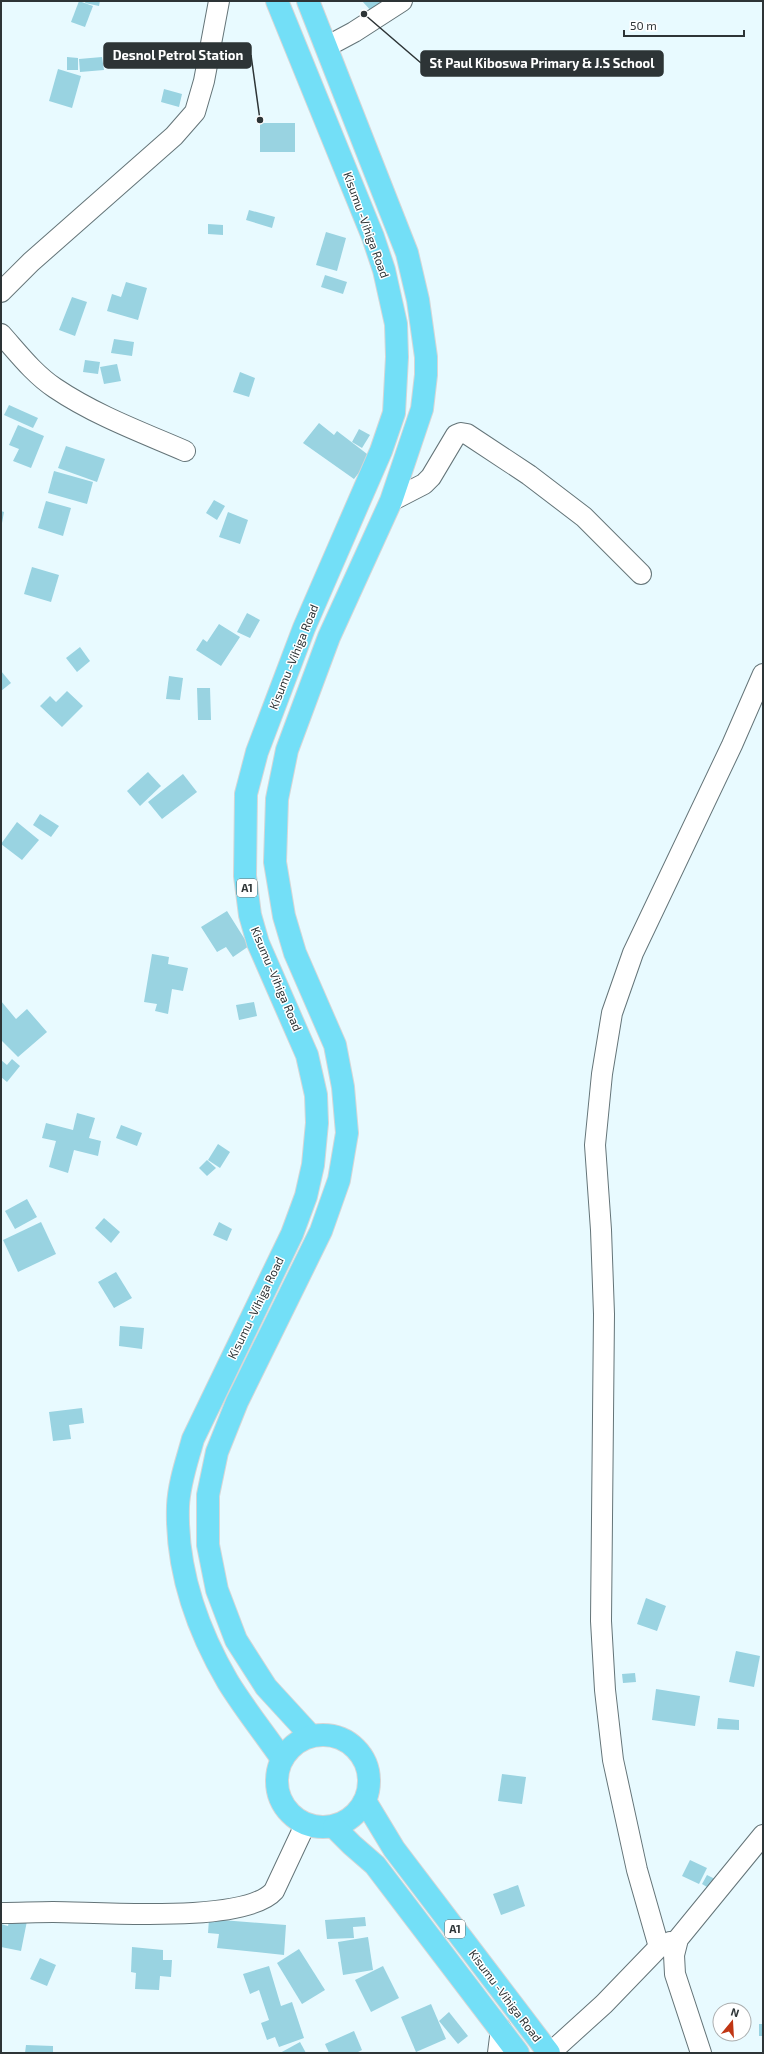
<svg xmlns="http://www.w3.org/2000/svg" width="764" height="2054" font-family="'Exo 2',sans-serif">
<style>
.building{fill:#99d3e1}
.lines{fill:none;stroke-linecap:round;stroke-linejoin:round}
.minor-casing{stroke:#647478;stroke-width:22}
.highway-casing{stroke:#d5d6d7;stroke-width:24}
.minor{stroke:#fff;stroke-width:20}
.highway{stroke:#73dff7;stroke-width:22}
.labels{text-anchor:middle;stroke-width:3;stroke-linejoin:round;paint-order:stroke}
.shield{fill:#fff;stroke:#6c7172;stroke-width:1}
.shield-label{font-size:11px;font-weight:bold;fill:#2d3436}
.street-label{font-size:12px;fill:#2d3436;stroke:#fff}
.leader{fill:none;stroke:#2d3436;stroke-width:1.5}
.callout-dot{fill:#2d3436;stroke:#fff;stroke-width:1.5}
.callout{fill:#2d3436;stroke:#2d3436;stroke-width:1.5}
.callout-label{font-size:13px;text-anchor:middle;font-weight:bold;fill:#fff}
</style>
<rect width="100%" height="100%" fill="#e8faff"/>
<!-- building -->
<g class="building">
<polygon points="79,1 93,6 85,27 71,22"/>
<polygon points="86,1 100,1 99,6 85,3"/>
<polygon points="362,1 385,1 374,14"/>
<polygon points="67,57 78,58 78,70 67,70"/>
<polygon points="102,57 104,70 80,72 79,59"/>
<polygon points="58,69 81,76 72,108 49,101"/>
<polygon points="164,89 182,94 179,107 161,102"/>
<rect x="260" y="123" width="35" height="29"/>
<polygon points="249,210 275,217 272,228 246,220"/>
<polygon points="208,224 223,225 223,235 208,234"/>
<polygon points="326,232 346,238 337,271 316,265"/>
<polygon points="325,275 347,282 343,294 321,287"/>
<polygon points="126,282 147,288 138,320 107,311 112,294 121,297"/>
<polygon points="72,297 87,302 75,336 59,330"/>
<polygon points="114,339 134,342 132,356 111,353"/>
<polygon points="85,360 100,362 98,374 83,372"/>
<polygon points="117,364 121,381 104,384 100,367"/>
<polygon points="240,372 255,378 249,397 233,392"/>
<polygon points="9,405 38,418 33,428 4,415"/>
<polygon points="319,423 334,435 337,431 371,457 354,479 303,443"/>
<polygon points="18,425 44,436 31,468 13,461 19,449 9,445"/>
<polygon points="359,429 370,435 362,448 352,442"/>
<polygon points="66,446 105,459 97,482 58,468"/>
<polygon points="54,471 93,482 87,504 48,493"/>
<polygon points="214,500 225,506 217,520 206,513"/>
<polygon points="46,501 71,508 63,536 38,528"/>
<polygon points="1,511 4,512 2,523 1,522"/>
<polygon points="228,512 248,520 240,544 219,537"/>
<polygon points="32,567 59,575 51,602 24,594"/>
<polygon points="247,613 260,620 250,638 237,632"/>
<polygon points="219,624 240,637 221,666 196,650 203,639 207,642"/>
<polygon points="80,647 90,661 77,672 66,658"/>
<polygon points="1,671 11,683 1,691"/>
<polygon points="169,676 183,678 180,700 166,699"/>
<polygon points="197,688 210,688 211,720 198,720"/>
<polygon points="67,691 83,706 62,727 40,706 50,696 56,702"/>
<polygon points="148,772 161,786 140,806 127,791"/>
<polygon points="183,774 197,792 162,819 148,802"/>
<polygon points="40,814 59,826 51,837 33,825"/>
<polygon points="17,822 39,840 22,860 1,844"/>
<polygon points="227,911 249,946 233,957 226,947 217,952 201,927"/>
<polygon points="152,954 169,957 168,964 188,968 183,991 172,989 168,1014 155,1011 157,1004 144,1002"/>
<polygon points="1,1001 16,1019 27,1009 47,1032 18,1057 1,1040"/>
<polygon points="254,1002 257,1016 239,1020 236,1005"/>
<polygon points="12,1059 20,1066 7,1082 1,1077 1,1060 7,1065"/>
<polygon points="77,1113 95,1118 89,1138 101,1141 98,1156 74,1150 68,1173 49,1167 56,1141 42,1138 46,1123 73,1130"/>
<polygon points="121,1125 142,1133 137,1146 116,1138"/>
<polygon points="218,1144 230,1152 220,1168 208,1160"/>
<polygon points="207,1160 216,1168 207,1176 199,1168"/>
<polygon points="27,1199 37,1217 15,1229 5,1211"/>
<polygon points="104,1218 120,1232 111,1243 95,1228"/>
<polygon points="41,1222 56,1254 18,1272 3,1240"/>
<polygon points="219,1222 232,1229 227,1241 213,1235"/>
<polygon points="116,1272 132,1298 114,1308 98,1282"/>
<polygon points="120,1326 144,1328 142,1349 119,1346"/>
<polygon points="82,1408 84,1423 69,1425 71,1439 53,1441 49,1412"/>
<polygon points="646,1598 666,1606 657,1631 637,1624"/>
<polygon points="736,1651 760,1656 754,1687 729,1682"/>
<polygon points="635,1673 636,1682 623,1683 622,1674"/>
<polygon points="656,1689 700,1696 695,1726 652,1720"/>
<polygon points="718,1718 739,1720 739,1730 717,1729"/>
<polygon points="502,1774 526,1777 522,1804 498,1801"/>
<polygon points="690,1860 707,1868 699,1884 682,1876"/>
<polygon points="707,1875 717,1880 712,1890 702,1884"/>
<polygon points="518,1885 525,1906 501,1915 493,1894"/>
<polygon points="10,1917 27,1921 21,1951 1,1947 1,1924 8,1926"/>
<polygon points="365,1917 366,1926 353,1927 354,1938 327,1939 325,1920"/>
<polygon points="209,1919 286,1925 284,1955 217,1948 219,1934 208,1933"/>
<polygon points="368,1937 373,1970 343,1975 338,1942"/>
<polygon points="132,1947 163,1950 163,1960 172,1960 171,1977 160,1976 159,1990 135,1989 136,1973 131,1972"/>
<polygon points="299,1949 325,1990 302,2004 277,1963"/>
<polygon points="40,1958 56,1965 47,1986 30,1979"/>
<polygon points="269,1966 281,2006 292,2002 304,2038 279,2047 275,2037 267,2040 261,2023 269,2020 259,1990 250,1994 243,1974"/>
<polygon points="383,1966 399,1998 371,2012 355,1980"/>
<polygon points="431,2004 446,2039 416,2052 401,2017"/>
<polygon points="449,2012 468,2036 458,2044 439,2021"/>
<rect x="759" y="2024" width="4" height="12"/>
<polygon points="354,2031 362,2050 356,2053 329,2053 325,2044"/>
<polygon points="300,2042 306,2053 280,2053"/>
<polygon points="26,2045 53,2046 53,2053 25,2053"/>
</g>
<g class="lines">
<defs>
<g id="minor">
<polyline points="326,47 354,32 402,1"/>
<polyline points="1,292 31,262 174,136 195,112 204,81 219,1"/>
<path d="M1 334C18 353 34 374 55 388 95 415 141 432 185 451"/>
<polyline points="391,501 424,484 431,477 456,435 461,433 467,434 529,475 584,517 641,574"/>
<path d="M1 1913C18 1913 36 1912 53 1912 99 1912 245 1924 274 1891L305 1825"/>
<polyline points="659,1947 637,1870 613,1760 605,1690 601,1621 604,1314 601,1230 595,1145 602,1074 612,1013 633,953 732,745 763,674"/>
<polyline points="498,2053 501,2029"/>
<polyline points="550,2053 604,2004 659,1947 670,1942"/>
<polyline points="701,2053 675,1974 674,1955 678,1939 763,1835"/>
</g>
<g id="highway">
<path d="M277 1 373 237 384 270 396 324 397 357 394 413 381 451 304 628 257 752 246 794 245 876 250 915 258 943 307 1055 316 1095 317 1123 313 1165 306 1196 292 1234 193 1439C187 1461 179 1483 178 1506 176 1568 197 1629 228 1682 244 1708 264 1733 282 1759"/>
<polyline points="308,1 407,253 418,300 426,357 426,375 422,409 391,501 329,637 287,750 277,799 275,862 284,916 295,953 335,1045 343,1087 347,1133 339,1180 321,1231 237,1402 217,1452 208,1495 208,1545 217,1590 236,1640 266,1687 311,1736"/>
<circle cx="323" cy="1781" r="46"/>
<polyline points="365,1801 394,1849 549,2053"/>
<polyline points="334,1827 352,1845 375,1865 518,2053"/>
</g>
</defs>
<!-- minor casing -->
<use href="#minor" class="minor-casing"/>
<!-- highway casing -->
<use href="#highway" class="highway-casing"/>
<!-- minor -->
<use href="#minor" class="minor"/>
<!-- highway -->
<use href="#highway" class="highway"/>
</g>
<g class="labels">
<!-- shield labels -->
<g class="shield">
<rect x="237" y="879" width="20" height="18" rx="3"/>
<rect x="445" y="1920" width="20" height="18" rx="3"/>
</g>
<g class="shield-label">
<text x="247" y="892">A1</text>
<text x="455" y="1933">A1</text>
</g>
<!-- street labels -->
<g class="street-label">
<text transform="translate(366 225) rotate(70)" y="4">Kisumu -Vihiga Road</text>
<text transform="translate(294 657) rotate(-68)" y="4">Kisumu -Vihiga Road</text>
<text transform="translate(276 979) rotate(67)" y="4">Kisumu -Vihiga Road</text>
<text transform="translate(256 1308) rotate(-64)" y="4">Kisumu -Vihiga Road</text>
<text transform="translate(505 1996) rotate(53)" y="4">Kisumu -Vihiga Road</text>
</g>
</g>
<!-- callouts -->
<path class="leader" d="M260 120L251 55M364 14L421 63"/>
<g class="callout-dot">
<circle cx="260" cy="120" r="4"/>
<circle cx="364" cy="14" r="4"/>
</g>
<g class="callout">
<rect x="104" y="43" width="147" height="25" rx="4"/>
<rect x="421" y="51" width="242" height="25" rx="4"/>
</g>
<g class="callout-label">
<text x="178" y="60">Desnol Petrol Station</text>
<text x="542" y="68">St Paul Kiboswa Primary &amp; J.S School</text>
</g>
<!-- border -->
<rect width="764" height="2054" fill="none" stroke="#2d3436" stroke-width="4"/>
<!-- north arrow -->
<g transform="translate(732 2022) rotate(18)"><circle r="19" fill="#ffffff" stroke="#abaeaf"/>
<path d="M0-3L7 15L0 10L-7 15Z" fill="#c03614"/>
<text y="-6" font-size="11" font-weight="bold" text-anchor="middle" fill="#2d3436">N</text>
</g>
<!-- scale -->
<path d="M624 30v6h120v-6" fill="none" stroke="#2d3436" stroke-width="2"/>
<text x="630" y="30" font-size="12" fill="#2d3436" stroke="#ffffff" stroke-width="3" paint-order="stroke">50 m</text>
</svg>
